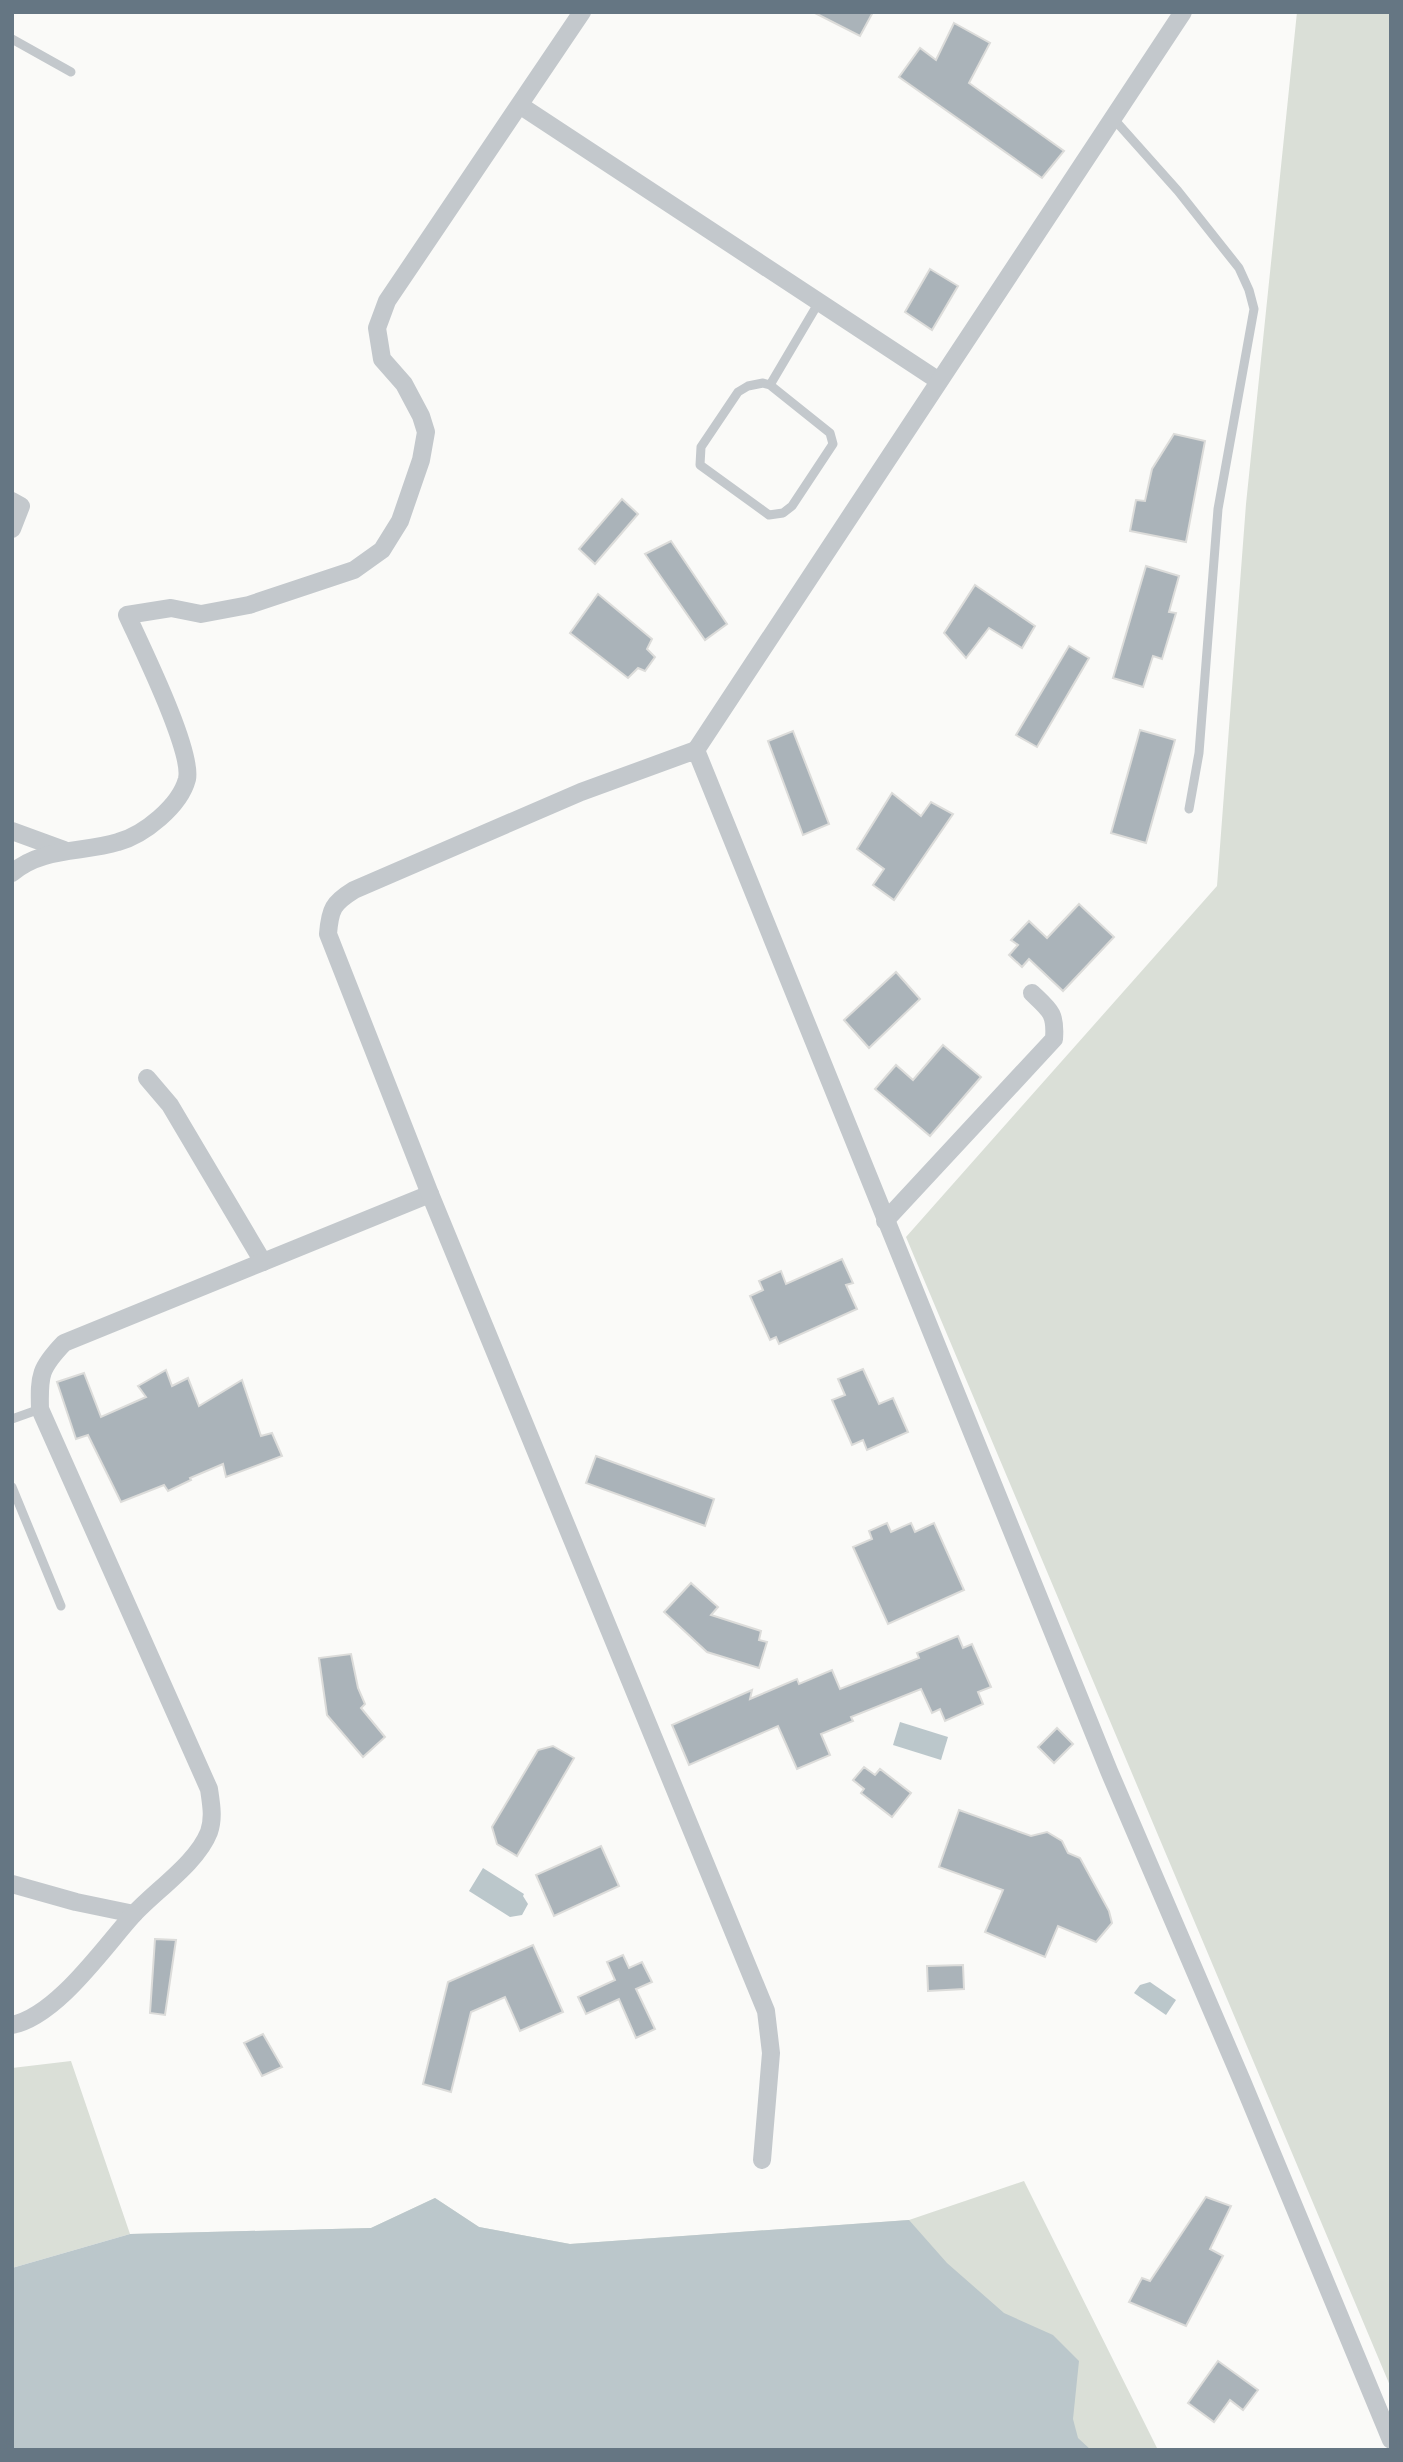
<svg xmlns="http://www.w3.org/2000/svg" width="1403" height="2462" font-family="'Titillium Web',sans-serif">
<style>
.green{fill:#dadfd7}
.water{fill:#bbc7cb}
.building{fill:#aab3b9;stroke:#dcdcda;stroke-width:2}
.lines{fill:none;stroke-linecap:round;stroke-linejoin:round}
.lane{stroke:#c3c8cc;stroke-width:9}
.street{stroke:#c3c8cc;stroke-width:18}
</style>
<rect width="100%" height="100%" fill="#fafaf8"/>
<!-- green -->
<g class="green">
<polygon points="1297,12 1391,12 1391,2388 906,1237 1217,886 1246,504"/>
<polygon points="71,2061 130,2234 371,2228 435,2198 479,2227 570,2244 909,2220 1024,2181 1158,2450 865,2450 130,2234 12,2268 12,2068"/>
</g>
<!-- water -->
<g class="water">
<polygon points="900,1722 948,1737 941,1760 893,1745"/>
<polygon points="483,1868 524,1894 523,1896 528,1904 522,1915 510,1917 469,1891"/>
<polygon points="1150,1982 1176,2000 1166,2015 1134,1993 1140,1985"/>
<polygon points="435,2198 479,2227 570,2244 909,2220 947,2263 1004,2313 1053,2335 1079,2361 1073,2419 1078,2438 1091,2450 12,2450 12,2268 130,2234 371,2228"/>
</g>
<!-- building -->
<g class="building">
<polygon points="813,12 873,12 860,36"/>
<polygon points="954,23 990,43 969,83 1064,151 1042,178 899,77 920,48 936,60"/>
<polygon points="930,269 958,286 932,330 905,312"/>
<polygon points="1174,434 1205,441 1186,542 1130,531 1136,500 1145,501 1152,469"/>
<polygon points="622,499 638,514 595,564 579,549"/>
<polygon points="671,541 727,624 705,640 645,554"/>
<polygon points="1146,566 1179,576 1169,612 1176,613 1162,659 1153,656 1143,687 1113,678"/>
<polygon points="975,585 1035,626 1022,648 989,628 966,658 944,633"/>
<polygon points="598,594 652,639 647,649 655,657 645,671 638,668 628,678 570,633"/>
<polygon points="1069,646 1089,658 1037,747 1016,735"/>
<polygon points="1140,730 1175,740 1146,843 1111,833"/>
<polygon points="793,731 829,824 803,835 768,741"/>
<polygon points="892,793 921,816 931,802 953,814 894,900 873,885 884,869 857,849"/>
<polygon points="1079,904 1114,937 1063,991 1029,959 1022,967 1009,955 1018,945 1011,940 1029,921 1047,938"/>
<polygon points="896,972 920,999 869,1048 844,1020"/>
<polygon points="943,1045 981,1077 930,1136 875,1089 896,1065 913,1080"/>
<polygon points="842,1259 853,1283 846,1285 857,1309 779,1344 776,1337 770,1340 750,1296 763,1290 759,1281 781,1271 786,1284"/>
<polygon points="863,1369 879,1404 893,1398 908,1432 867,1450 863,1440 852,1445 832,1400 845,1395 838,1379"/>
<polygon points="166,1370 172,1386 188,1378 199,1406 242,1380 261,1436 272,1433 282,1456 226,1477 223,1464 190,1478 191,1480 168,1491 164,1485 121,1502 88,1435 76,1439 57,1382 84,1373 101,1417 146,1397 138,1386"/>
<polygon points="596,1456 714,1499 705,1526 586,1483"/>
<polygon points="887,1523 891,1532 911,1523 915,1532 934,1523 964,1590 888,1624 853,1547 872,1539 869,1531"/>
<polygon points="691,1583 718,1607 711,1615 761,1631 759,1640 767,1642 759,1668 707,1652 664,1612"/>
<polygon points="958,1636 963,1648 972,1644 991,1687 978,1692 983,1704 945,1721 940,1709 932,1713 921,1689 851,1717 853,1721 821,1734 830,1755 797,1769 778,1726 689,1765 672,1725 752,1690 750,1699 797,1679 799,1684 832,1670 840,1689 919,1658 917,1653"/>
<polygon points="351,1654 358,1688 365,1704 361,1708 385,1737 363,1757 327,1715 319,1658"/>
<polygon points="1057,1728 1073,1744 1054,1763 1038,1747"/>
<polygon points="553,1746 574,1758 517,1856 497,1844 492,1827 538,1750"/>
<polygon points="864,1767 875,1775 880,1769 911,1793 892,1817 861,1793 864,1789 853,1780"/>
<polygon points="959,1810 1031,1836 1047,1832 1062,1841 1068,1853 1080,1858 1109,1911 1112,1923 1096,1942 1058,1926 1045,1957 985,1932 1003,1890 939,1867"/>
<polygon points="601,1846 619,1886 554,1916 536,1875"/>
<polygon points="155,1939 176,1940 165,2015 150,2013"/>
<polygon points="533,1945 563,2012 520,2031 505,1997 471,2012 451,2092 423,2084 448,1982"/>
<polygon points="623,1955 629,1968 642,1962 652,1982 636,1989 655,2029 636,2038 619,1999 586,2014 578,1997 615,1980 607,1962"/>
<polygon points="963,1965 964,1989 928,1991 927,1966"/>
<polygon points="263,2034 282,2067 262,2076 244,2043"/>
<polygon points="1206,2197 1231,2206 1210,2249 1223,2256 1186,2326 1129,2302 1142,2278 1150,2281"/>
<polygon points="1218,2361 1258,2390 1243,2410 1230,2400 1214,2422 1188,2403"/>
</g>
<g class="lines">
<!-- lane -->
<g class="lane">
<polyline points="12,39 71,72"/>
<polyline points="1112,117 1178,191 1239,268 1249,290 1254,309 1218,509 1199,753 1189,809"/>
<polyline points="770,385 830,433 833,444 792,506 783,513 769,515 700,465 701,447 738,392 748,386 763,383 770,385 819,302"/>
<polyline points="12,1419 40,1409"/>
<polyline points="12,1487 61,1606"/>
</g>
<!-- street -->
<g class="street">
<polyline points="521,106 939,381"/>
<polyline points="12,501 21,506 12,529"/>
<polyline points="696,750 1183,12"/>
<polyline points="12,831 64,850"/>
<path d="M12 873C42 847 83 853 118 842 144 835 180 806 187 779 193 751 141 646 127 615L171 608 201 614 249 605 354 570 382 550 400 521 421 460 426 432 421 416 404 384 382 359 377 328 387 301 582 12"/>
<polyline points="147,1078 170,1105 263,1262"/>
<path d="M885 1221 1054 1039C1056 1013 1050 1010 1032 993"/>
<polyline points="12,1884 76,1902 134,1914"/>
<path d="M12 2025C57 2016 104 1947 133 1915 156 1890 197 1863 209 1832 214 1818 211 1803 209 1789L40 1409C39 1375 40 1368 64 1343L430 1194"/>
<path d="M762 2160 771 2053 766 2011 430 1194 328 934C330 909 333 903 354 890L581 792 696 750 1109 1771 1242 2081 1391 2440"/>
</g>
</g>
<!-- border -->
<rect width="1403" height="2462" fill="none" stroke="#657683" stroke-width="28"/>
</svg>
